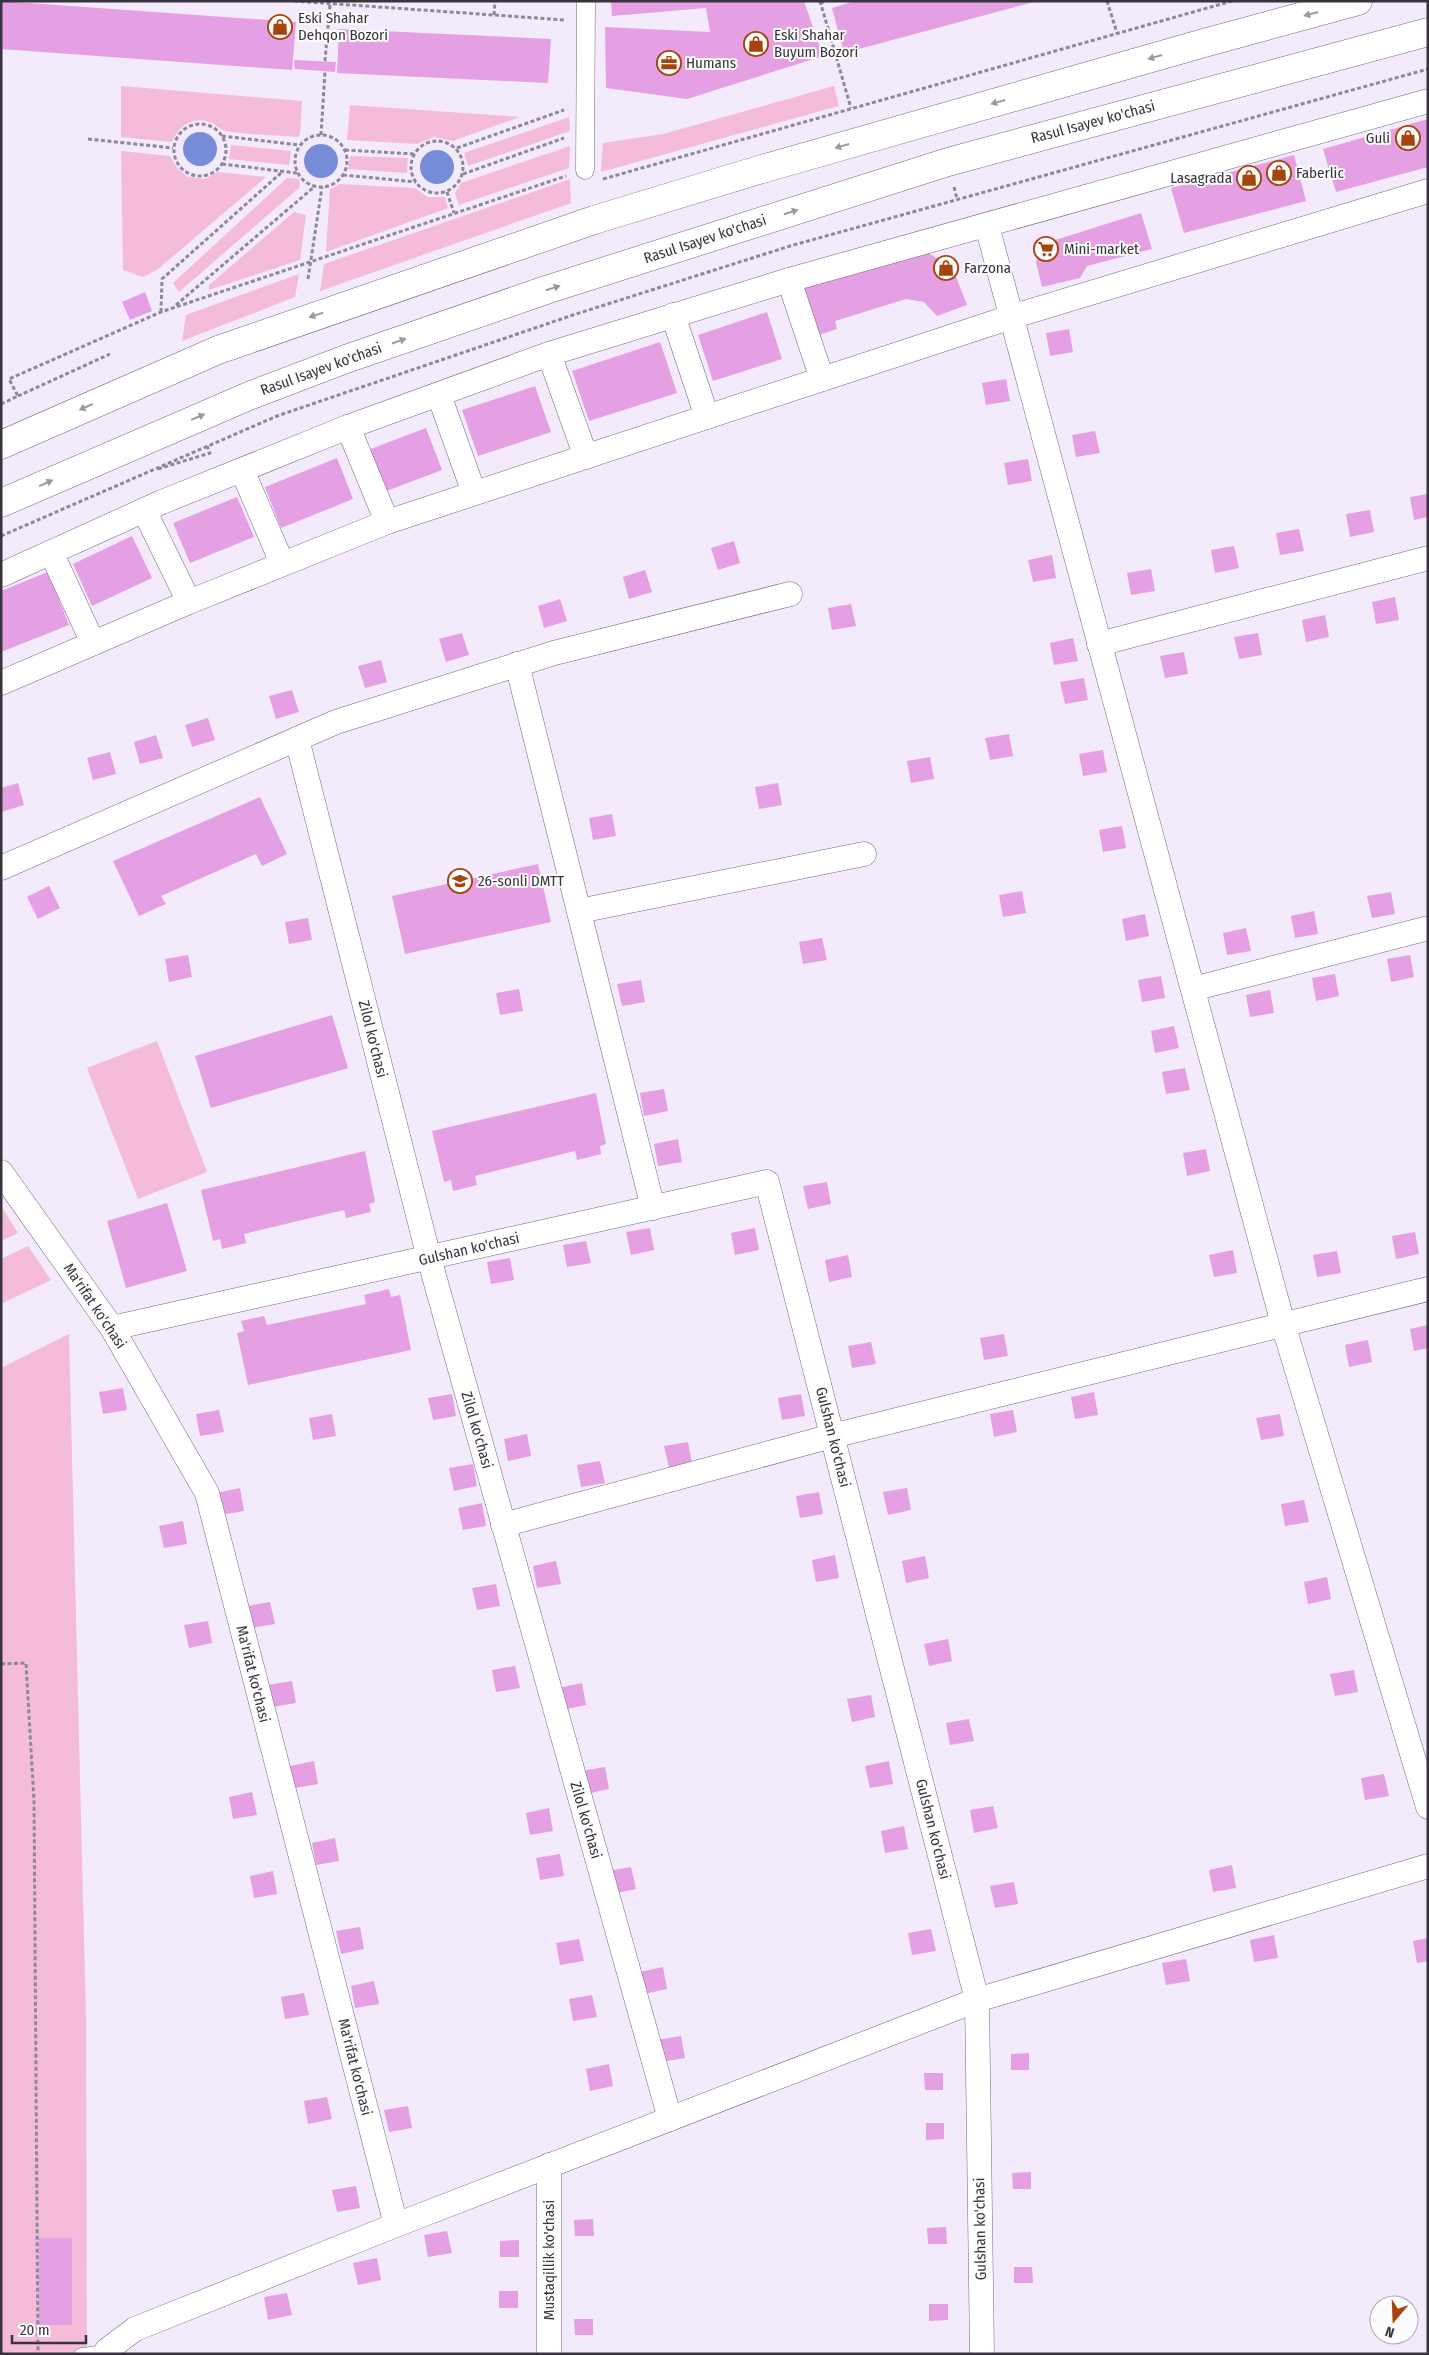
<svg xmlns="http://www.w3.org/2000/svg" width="1429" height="2355" font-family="'Fira Sans Condensed',sans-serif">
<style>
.green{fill:#f5bcd9}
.water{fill:#768cd9}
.building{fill:#e4a0e2}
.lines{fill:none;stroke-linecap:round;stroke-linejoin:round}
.service-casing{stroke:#756781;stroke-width:12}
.pedestrian-casing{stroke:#756781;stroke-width:19}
.minor-casing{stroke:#756781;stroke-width:25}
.primary-casing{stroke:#756781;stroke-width:29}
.path{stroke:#8f8896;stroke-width:3;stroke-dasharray:4 2.5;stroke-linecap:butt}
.service{stroke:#fff;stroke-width:11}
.pedestrian{stroke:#fff;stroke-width:18}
.minor{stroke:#fff;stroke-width:24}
.primary{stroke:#fff;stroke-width:28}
.oneway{fill:#9c999e}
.labels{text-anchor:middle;stroke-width:4;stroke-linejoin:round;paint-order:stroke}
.poi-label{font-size:15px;fill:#39333e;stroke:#fcfcfc;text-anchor:start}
.street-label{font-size:15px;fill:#39333e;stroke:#fcfcfc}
</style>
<rect width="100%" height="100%" fill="#f3eafc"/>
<!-- green -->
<g class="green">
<path d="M121 86 302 101 300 135 297 137C273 135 249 135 226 131 220 130 216 124 209 122 192 116 178 127 172 142L121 137Z"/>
<polygon points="834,86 839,106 601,172 603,143 663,134"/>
<polygon points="350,105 520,117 453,141 434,137 417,144 347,140"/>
<polygon points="569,117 570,131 468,166 464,153"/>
<polygon points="231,145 291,151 289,165 229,159"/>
<polygon points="570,146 569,168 459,205 455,193 461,183"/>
<polygon points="121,151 170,156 177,168 188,177 205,179 218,172 266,177 157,270 143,277 123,270"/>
<polygon points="350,156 408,158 407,173 348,169"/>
<polygon points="287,178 299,179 300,187 179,292 173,283"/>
<polygon points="570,179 571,203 320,291 324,264"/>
<polygon points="340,184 415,188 428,197 445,197 448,208 326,252 330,189"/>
<polygon points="294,212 306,215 300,260 209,290 209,285"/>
<polygon points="299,274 295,297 182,341 186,315"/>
<polygon points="157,1041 207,1172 138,1199 87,1068"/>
<polygon points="1,1206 18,1233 1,1241"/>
<polygon points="28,1246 51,1280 1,1304 1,1259"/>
<polygon points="69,1334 86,2019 87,2354 1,2354 1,1368"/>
</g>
<!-- water -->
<g class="water">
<circle cx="200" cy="149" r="17"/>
<circle cx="321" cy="161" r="17"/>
<circle cx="437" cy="167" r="17"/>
</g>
<!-- building -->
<g class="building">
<polygon points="1,1 296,22 292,70 1,49"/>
<polygon points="611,1 804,1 823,56 687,99 606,88 605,27 710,32 706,8 612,16"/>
<polygon points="855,1 1034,1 1034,2 844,53 832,8"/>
<polygon points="339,29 551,39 548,83 337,73"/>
<polygon points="294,60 336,62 335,72 295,69"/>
<polygon points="1428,119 1428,167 1336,192 1323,149"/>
<polygon points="1294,155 1306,201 1184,233 1171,188"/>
<polygon points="1141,213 1152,249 1087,266 1080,278 1042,287 1036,262 1040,251 1049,242"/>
<polygon points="927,252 953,269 967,305 937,316 924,302 906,299 835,321 837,329 819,335 803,288"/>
<polygon points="145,292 152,311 130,320 122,302"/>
<polygon points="767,312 782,359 713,381 698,335"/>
<polygon points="1069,329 1073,352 1050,356 1046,333"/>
<polygon points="660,342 677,393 589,421 572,371"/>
<polygon points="1006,379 1010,401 986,405 982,383"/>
<polygon points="535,386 551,432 478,456 462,410"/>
<polygon points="426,428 442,470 384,492 368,450"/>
<polygon points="1095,431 1100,453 1076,457 1072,435"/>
<polygon points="337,458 353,499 281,528 265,487"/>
<polygon points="1028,459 1032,481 1008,485 1004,463"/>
<polygon points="1428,494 1428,517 1414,520 1410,497"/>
<polygon points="237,497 254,537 190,563 173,523"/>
<polygon points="1370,510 1374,532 1350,537 1346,514"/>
<polygon points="1299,529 1304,551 1280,555 1276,533"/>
<polygon points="132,536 152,578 92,606 73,564"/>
<polygon points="734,541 740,563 718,570 711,548"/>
<polygon points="1234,546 1239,568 1215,573 1211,550"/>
<polygon points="1052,555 1056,578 1033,582 1028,560"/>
<polygon points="1151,569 1155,591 1131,595 1127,573"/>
<polygon points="645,570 652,592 629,599 623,577"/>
<polygon points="48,572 69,625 1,652 1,591"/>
<polygon points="1395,597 1399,620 1376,624 1372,602"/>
<polygon points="560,599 567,621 544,628 538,606"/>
<polygon points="851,604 856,626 832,630 828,608"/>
<polygon points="1325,615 1329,637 1306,642 1302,620"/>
<polygon points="462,633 469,655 446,662 439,639"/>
<polygon points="1258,633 1262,655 1239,659 1234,637"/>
<polygon points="1073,638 1078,661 1054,665 1050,643"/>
<polygon points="1184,652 1188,674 1165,678 1160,656"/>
<polygon points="381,660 387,682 365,688 358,666"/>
<polygon points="1084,678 1088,700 1065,704 1060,682"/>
<polygon points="292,690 299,712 276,719 269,696"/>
<polygon points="208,718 215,740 192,747 185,725"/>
<polygon points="1009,734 1013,756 990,760 985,738"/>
<polygon points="156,735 163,758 140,764 134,742"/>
<polygon points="1103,750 1107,772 1083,776 1079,754"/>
<polygon points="110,752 116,774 93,780 87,758"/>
<polygon points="930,757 934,779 911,783 907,761"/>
<polygon points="18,783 24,805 1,812 1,788"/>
<polygon points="778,783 782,805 759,809 755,787"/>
<polygon points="260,797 287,854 262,866 256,854 161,896 166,904 139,916 113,861"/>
<polygon points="612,814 616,836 593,840 589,818"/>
<polygon points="1122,826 1126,848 1103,852 1099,830"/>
<polygon points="538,864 551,922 405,954 392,896"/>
<polygon points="49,886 60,908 38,919 27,897"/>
<polygon points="1022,891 1026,913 1003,917 999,895"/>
<polygon points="1391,892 1395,914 1372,918 1367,896"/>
<polygon points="1314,911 1318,934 1295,938 1291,916"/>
<polygon points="1145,914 1149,936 1126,941 1122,919"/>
<polygon points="308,918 312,940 289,944 285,922"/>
<polygon points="1246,928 1251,951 1227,955 1223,933"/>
<polygon points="822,938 827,960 803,964 799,942"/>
<polygon points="188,955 192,977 169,982 165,959"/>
<polygon points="1410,955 1414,977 1391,982 1387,959"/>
<polygon points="1335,974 1339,996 1316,1001 1312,978"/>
<polygon points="1161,976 1165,998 1142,1002 1138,980"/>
<polygon points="641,980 645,1002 622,1006 617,984"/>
<polygon points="519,989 523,1011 500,1015 496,993"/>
<polygon points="1270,990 1274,1013 1250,1017 1246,995"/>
<polygon points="332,1015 348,1068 211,1108 195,1056"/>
<polygon points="1174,1026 1179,1048 1155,1053 1151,1031"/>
<polygon points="1185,1068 1190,1090 1166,1094 1162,1072"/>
<polygon points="664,1089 668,1111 644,1116 640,1093"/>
<polygon points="596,1093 606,1144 600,1146 601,1154 577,1160 575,1151 475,1176 477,1185 453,1191 451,1180 444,1182 432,1131"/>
<polygon points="678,1139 682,1162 658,1166 654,1144"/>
<polygon points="1206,1149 1210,1171 1187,1176 1183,1153"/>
<polygon points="365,1151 375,1202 369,1204 371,1212 346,1218 344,1210 244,1234 246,1243 222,1249 220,1239 213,1241 201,1190"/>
<polygon points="827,1182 831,1204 808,1209 803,1186"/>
<polygon points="167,1203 187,1271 126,1288 107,1221"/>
<polygon points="650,1228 654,1250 631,1255 626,1232"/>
<polygon points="755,1228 759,1250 735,1255 731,1233"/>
<polygon points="1415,1232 1419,1254 1396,1259 1392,1236"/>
<polygon points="586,1241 591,1263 567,1267 563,1245"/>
<polygon points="1233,1250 1237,1273 1214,1277 1209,1255"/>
<polygon points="1337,1251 1341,1273 1317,1277 1313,1255"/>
<polygon points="848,1255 852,1277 829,1282 825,1260"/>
<polygon points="510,1258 514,1280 491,1284 487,1262"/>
<polygon points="389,1289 391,1297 400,1295 411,1350 248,1385 237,1333 244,1331 241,1321 264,1316 267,1325 366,1304 364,1295"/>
<polygon points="1428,1325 1428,1348 1414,1351 1410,1329"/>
<polygon points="1004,1334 1008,1356 984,1360 980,1338"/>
<polygon points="1368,1340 1372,1362 1349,1367 1345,1345"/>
<polygon points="871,1342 876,1364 852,1368 848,1346"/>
<polygon points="123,1388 127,1410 103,1414 99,1392"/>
<polygon points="1094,1392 1098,1415 1075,1419 1071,1397"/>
<polygon points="452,1394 456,1416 433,1420 428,1398"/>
<polygon points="801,1394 805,1416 782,1420 778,1398"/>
<polygon points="219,1410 224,1432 200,1436 196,1414"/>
<polygon points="1013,1410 1017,1432 994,1437 990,1414"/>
<polygon points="332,1414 336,1436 313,1440 309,1418"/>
<polygon points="1280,1414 1284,1436 1261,1440 1256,1418"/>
<polygon points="527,1434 531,1456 508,1461 504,1439"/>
<polygon points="688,1442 692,1464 669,1468 664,1446"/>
<polygon points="600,1461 605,1483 581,1487 577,1465"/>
<polygon points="473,1464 477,1486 454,1491 449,1468"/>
<polygon points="240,1488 244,1511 220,1515 216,1493"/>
<polygon points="907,1488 911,1510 888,1515 883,1492"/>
<polygon points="819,1492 823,1514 800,1518 796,1496"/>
<polygon points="1304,1500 1309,1522 1285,1526 1281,1504"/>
<polygon points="482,1503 486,1526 463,1530 458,1508"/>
<polygon points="183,1521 187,1544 164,1548 159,1526"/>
<polygon points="835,1555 839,1578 816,1582 812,1560"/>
<polygon points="925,1556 929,1578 906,1583 902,1561"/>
<polygon points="556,1561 561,1584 537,1588 533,1566"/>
<polygon points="1327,1577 1331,1599 1308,1604 1304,1582"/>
<polygon points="496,1584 500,1606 477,1610 472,1588"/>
<polygon points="270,1602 275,1624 251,1628 247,1606"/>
<polygon points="208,1621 212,1643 189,1648 184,1625"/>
<polygon points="948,1639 952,1661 929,1666 924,1644"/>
<polygon points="515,1666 520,1688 496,1692 492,1670"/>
<polygon points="1354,1670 1358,1692 1335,1696 1330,1674"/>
<polygon points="292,1681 296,1703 273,1707 268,1685"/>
<polygon points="582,1683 586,1705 562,1710 558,1688"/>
<polygon points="871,1695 875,1717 852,1722 847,1699"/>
<polygon points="969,1719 974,1741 950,1745 946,1723"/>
<polygon points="314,1761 318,1784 295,1788 290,1766"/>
<polygon points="889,1761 893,1784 870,1788 865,1766"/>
<polygon points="605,1767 609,1789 586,1794 581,1771"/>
<polygon points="1384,1774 1389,1796 1365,1800 1361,1778"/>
<polygon points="252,1792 257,1815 233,1819 229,1797"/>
<polygon points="993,1806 998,1828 974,1833 970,1810"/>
<polygon points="549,1808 553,1831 530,1835 526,1813"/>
<polygon points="904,1826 908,1849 885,1853 881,1831"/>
<polygon points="335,1838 339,1861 316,1865 312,1843"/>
<polygon points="560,1854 564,1876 540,1880 536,1858"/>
<polygon points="1232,1865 1236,1888 1213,1892 1209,1870"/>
<polygon points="631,1867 636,1889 612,1894 608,1871"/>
<polygon points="273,1871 277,1894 254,1898 250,1876"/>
<polygon points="1014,1882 1018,1904 995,1908 990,1886"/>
<polygon points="360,1927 364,1949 341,1954 336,1931"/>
<polygon points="931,1929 936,1951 912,1955 908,1933"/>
<polygon points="1274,1935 1278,1958 1254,1962 1250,1940"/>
<polygon points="1428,1938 1428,1961 1417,1963 1413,1941"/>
<polygon points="579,1939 584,1961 560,1965 556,1943"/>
<polygon points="1186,1959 1190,1981 1166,1985 1162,1963"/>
<polygon points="663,1967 667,1989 644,1994 639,1972"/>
<polygon points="374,1981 379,2004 355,2008 351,1986"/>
<polygon points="304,1993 309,2015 285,2019 281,1997"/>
<polygon points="592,1995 597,2017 573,2021 569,1999"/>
<polygon points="681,2036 685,2058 661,2062 657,2040"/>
<polygon points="1029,2053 1029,2070 1011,2070 1011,2054"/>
<polygon points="609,2064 613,2086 590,2091 586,2069"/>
<polygon points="924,2073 943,2073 943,2090 925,2090"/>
<polygon points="327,2097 332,2119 308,2124 304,2101"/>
<polygon points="408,2106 412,2128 389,2132 384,2110"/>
<polygon points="926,2123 944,2123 944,2139 926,2140"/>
<polygon points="1031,2172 1031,2189 1013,2189 1012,2173"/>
<polygon points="356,2186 360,2208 337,2212 332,2190"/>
<polygon points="593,2219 594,2236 575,2236 574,2220"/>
<polygon points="946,2227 947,2244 928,2244 927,2228"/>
<polygon points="447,2231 452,2253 428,2257 424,2235"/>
<rect x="39" y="2238" width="33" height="87"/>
<polygon points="519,2240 519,2257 500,2257 500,2241"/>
<polygon points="377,2258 381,2280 358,2285 353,2263"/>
<polygon points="1014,2267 1032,2267 1033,2283 1014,2283"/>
<rect x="499" y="2291" width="19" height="17"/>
<polygon points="287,2293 292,2315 268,2320 264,2297"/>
<polygon points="929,2304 948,2304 948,2320 929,2321"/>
<polygon points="574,2319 593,2319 593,2335 575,2335"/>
</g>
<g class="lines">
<defs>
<polyline id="service" points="80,2354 107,2350"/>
<polyline id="pedestrian" points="585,170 586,1"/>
<g id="minor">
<polyline points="987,226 1283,1324 1428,1807"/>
<polyline points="789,280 822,379"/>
<polyline points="673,315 707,417"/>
<polyline points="549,354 586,457"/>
<polyline points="439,395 474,493"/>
<polyline points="348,427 387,522"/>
<polyline points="242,470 282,563"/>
<polyline points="144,510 189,602"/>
<polyline points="51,552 93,643"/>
<polyline points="1,575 162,502 348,427 549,354 789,280 1428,101"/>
<polyline points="1099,644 1428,558"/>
<polyline points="517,664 653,1208"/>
<polyline points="1,683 189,602 387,522 1011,317 1428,191"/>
<polyline points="297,739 429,1258 670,2119"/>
<polyline points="1,868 336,722 554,653 790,594"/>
<polyline points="579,911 864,854"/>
<polyline points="1193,989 1428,928"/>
<polyline points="1,1172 112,1328 207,1493 396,2225"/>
<polyline points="112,1328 767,1182 977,2000 982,2354"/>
<polyline points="503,1525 832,1436 1428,1289"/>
<polyline points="107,2354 107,2350 135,2329 396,2225 977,2000 1428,1866"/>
<polyline points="549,2354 549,2165"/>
</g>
<g id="primary">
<polyline points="1,445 218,350 594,220 762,169 1204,43 1358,1"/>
<polyline points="1,503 249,396 346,359 549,289 948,162 1428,32"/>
</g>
</defs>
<!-- service casing -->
<use href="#service" class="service-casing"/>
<!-- pedestrian casing -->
<use href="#pedestrian" class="pedestrian-casing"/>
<!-- minor casing -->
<use href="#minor" class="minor-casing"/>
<!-- primary casing -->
<use href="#primary" class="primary-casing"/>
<!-- path -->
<g class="path">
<polyline points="294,1 565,20"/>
<polyline points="820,1 851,108"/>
<polyline points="1107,1 1117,33"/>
<polyline points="820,3 827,1"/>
<polyline points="494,15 495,1"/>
<polyline points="325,61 330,4"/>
<circle cx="200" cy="150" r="26"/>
<circle cx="321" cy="161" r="26"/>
<polyline points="321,135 325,71"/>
<polyline points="222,136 299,145"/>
<polyline points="88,139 173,148"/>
<circle cx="437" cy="167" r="26"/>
<polyline points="457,148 564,110"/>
<polyline points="345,150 414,154"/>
<polyline points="222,164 297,173"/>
<polyline points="463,174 564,138"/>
<polyline points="343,175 416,182"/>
<polyline points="603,179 1232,1"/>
<polyline points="954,187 957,199"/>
<polyline points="447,192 454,213"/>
<polyline points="308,279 322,187"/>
<polyline points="176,305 314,187"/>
<polyline points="161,312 162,279 282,172"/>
<polyline points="18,396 110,354"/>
<polyline points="1,404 18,396 9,379 161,312 566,176"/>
<polyline points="158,469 210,453 207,446"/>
<polyline points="1,536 277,416 573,315 790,246 1428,69"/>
<polyline points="1,1664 26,1663 34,1801 38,2354"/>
</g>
<!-- service -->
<use href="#service" class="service"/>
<!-- pedestrian -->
<use href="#pedestrian" class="pedestrian"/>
<!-- minor -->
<use href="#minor" class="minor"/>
<!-- primary -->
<use href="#primary" class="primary"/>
</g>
<!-- one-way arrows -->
<defs><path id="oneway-solid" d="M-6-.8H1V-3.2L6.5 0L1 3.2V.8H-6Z" transform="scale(1.25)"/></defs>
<g class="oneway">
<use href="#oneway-solid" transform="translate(1311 14) rotate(165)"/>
<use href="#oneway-solid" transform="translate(1155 57) rotate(164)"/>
<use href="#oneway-solid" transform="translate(998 102) rotate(164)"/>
<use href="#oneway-solid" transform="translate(842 146) rotate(164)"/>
<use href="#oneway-solid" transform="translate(791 212) rotate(-18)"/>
<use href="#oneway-solid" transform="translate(553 288) rotate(-18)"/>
<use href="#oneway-solid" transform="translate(316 315) rotate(162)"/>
<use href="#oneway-solid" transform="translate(399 341) rotate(-19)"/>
<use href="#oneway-solid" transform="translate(86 407) rotate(156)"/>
<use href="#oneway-solid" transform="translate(198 417) rotate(-23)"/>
<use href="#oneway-solid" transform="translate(46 483) rotate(-24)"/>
</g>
<!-- icons -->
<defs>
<symbol id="shop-ring" viewBox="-11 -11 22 22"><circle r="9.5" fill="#fcfcfc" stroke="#a7430c" stroke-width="1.5"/><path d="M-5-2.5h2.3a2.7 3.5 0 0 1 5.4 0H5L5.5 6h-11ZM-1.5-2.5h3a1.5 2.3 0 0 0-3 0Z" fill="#a7430c"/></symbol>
<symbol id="office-ring" viewBox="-11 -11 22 22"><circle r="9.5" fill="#fcfcfc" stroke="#a7430c" stroke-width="1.5"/><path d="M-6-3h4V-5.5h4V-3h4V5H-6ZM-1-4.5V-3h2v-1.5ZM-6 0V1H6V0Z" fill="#a7430c"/></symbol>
<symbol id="supermarket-ring" viewBox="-11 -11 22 22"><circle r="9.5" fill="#fcfcfc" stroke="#a7430c" stroke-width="1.5"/><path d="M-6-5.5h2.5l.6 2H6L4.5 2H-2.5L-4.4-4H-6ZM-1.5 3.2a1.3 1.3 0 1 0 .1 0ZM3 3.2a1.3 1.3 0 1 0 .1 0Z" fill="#a7430c"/></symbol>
<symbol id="school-ring" viewBox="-11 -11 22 22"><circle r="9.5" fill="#fcfcfc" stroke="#a7430c" stroke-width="1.5"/><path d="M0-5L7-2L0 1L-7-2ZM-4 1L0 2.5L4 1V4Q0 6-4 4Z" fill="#a7430c"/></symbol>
</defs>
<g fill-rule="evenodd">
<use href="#shop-ring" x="266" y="13" width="28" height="28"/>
<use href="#shop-ring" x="742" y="30" width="28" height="28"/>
<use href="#office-ring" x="655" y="49" width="28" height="28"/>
<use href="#shop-ring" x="1394" y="124" width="28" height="28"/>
<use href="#shop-ring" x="1265" y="159" width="28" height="28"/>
<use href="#shop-ring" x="1235" y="164" width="28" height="28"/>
<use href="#supermarket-ring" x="1032" y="235" width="28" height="28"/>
<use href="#shop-ring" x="932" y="254" width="28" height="28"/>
<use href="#school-ring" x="446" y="867" width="28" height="28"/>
</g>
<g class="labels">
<!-- poi labels -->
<g class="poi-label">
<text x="298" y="23">Eski Shahar<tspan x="298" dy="17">Dehqon Bozori</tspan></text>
<text x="774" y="40">Eski Shahar<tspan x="774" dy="17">Buyum Bozori</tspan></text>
<text x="686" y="68">Humans</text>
<text x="1390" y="143" text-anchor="end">Guli</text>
<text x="1296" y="178">Faberlic</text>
<text x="1232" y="183" text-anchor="end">Lasagrada</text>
<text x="1064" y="254">Mini-market</text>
<text x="964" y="273">Farzona</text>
<text x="478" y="886">26-sonli DMTT</text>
</g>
<!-- street labels -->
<g class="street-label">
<text transform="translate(1093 122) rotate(-15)" y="5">Rasul Isayev ko'chasi</text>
<text transform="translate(705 239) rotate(-18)" y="5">Rasul Isayev ko'chasi</text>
<text transform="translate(321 369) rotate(-20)" y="5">Rasul Isayev ko'chasi</text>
<text transform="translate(373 1039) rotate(76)" y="5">Zilol ko'chasi</text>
<text transform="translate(469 1249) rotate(-13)" y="5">Gulshan ko'chasi</text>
<text transform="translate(95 1306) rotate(56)" y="5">Ma'rifat ko'chasi</text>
<text transform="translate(477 1430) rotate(74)" y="5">Zilol ko'chasi</text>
<text transform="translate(833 1437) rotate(76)" y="5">Gulshan ko'chasi</text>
<text transform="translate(253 1674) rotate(76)" y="5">Ma'rifat ko'chasi</text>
<text transform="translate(586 1820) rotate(74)" y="5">Zilol ko'chasi</text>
<text transform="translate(933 1829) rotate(76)" y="5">Gulshan ko'chasi</text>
<text transform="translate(355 2067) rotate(76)" y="5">Ma'rifat ko'chasi</text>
<text transform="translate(980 2229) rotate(-91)" y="5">Gulshan ko'chasi</text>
<text transform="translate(549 2260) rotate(-90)" y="5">Mustaqillik ko'chasi</text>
</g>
</g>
<!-- border -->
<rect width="1429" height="2355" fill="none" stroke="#39333e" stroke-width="5"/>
<!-- north arrow -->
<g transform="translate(1394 2320) rotate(199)"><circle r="24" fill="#fcfcfc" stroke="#aeacb0"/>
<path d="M0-4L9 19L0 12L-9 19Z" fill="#a7430c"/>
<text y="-8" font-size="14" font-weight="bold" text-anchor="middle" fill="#39333e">N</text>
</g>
<!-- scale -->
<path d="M12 2335v8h74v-8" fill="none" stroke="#39333e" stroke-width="2.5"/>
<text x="20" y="2335" font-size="15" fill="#39333e" stroke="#fcfcfc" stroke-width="4" paint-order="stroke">20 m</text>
</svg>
